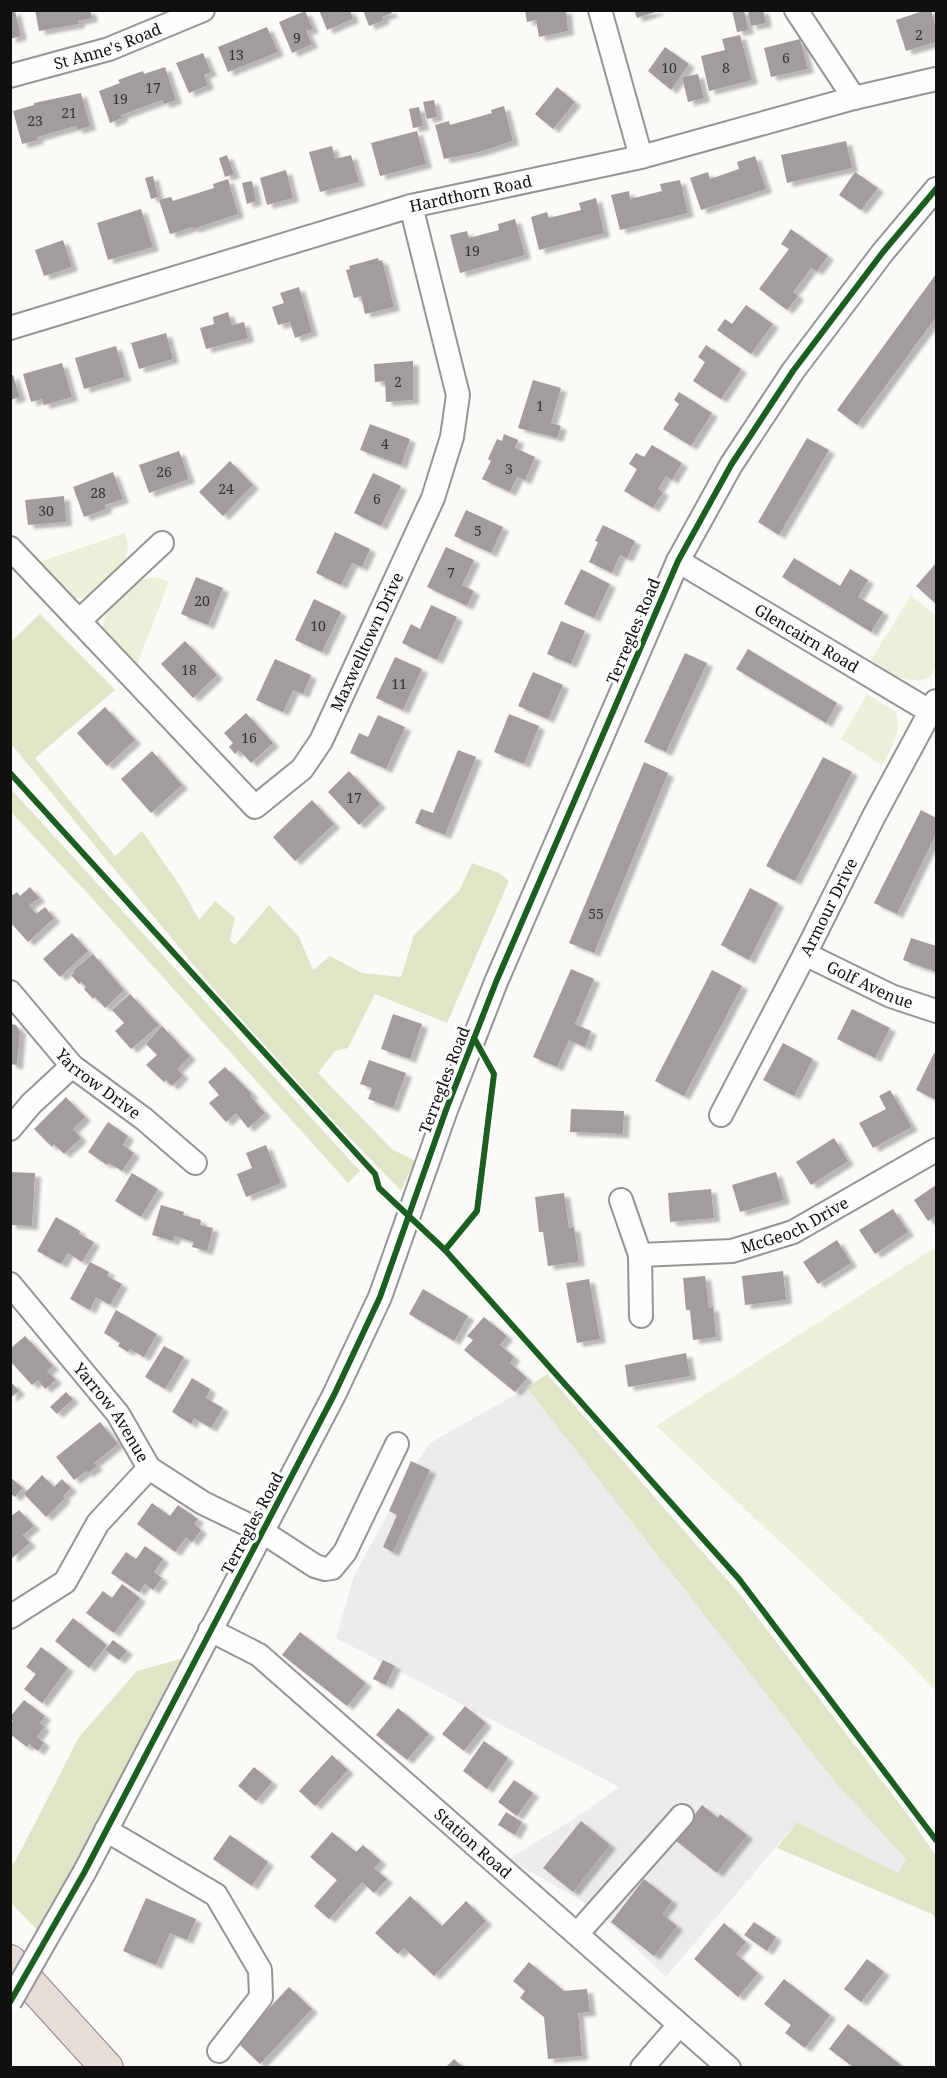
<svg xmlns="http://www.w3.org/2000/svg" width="947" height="2078" font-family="'Noto Serif',serif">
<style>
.industrial{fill:#eeebed}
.green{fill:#ebf0d9}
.forest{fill:#dee6c7}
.building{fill:#a09d9c;filter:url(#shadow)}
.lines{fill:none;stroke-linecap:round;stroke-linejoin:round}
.minor-casing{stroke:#969594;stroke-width:26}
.highway-casing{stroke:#848381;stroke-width:34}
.minor{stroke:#fffefe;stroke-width:22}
.highway{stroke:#e8dcd9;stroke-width:32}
.minor-bridge-casing{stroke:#969594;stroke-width:26;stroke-linecap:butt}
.minor-bridge{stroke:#fffefe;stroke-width:22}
.cycleway-casing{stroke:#fff;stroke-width:10}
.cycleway{stroke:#1b5e20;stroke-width:6}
.labels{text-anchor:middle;stroke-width:6;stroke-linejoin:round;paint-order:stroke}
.number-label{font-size:14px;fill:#343333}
.street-label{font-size:16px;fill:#101010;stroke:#fff}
</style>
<defs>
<filter id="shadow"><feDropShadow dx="6" dy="4" stdDeviation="1.5" flood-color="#0004"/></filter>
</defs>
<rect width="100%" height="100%" fill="#fcfaf7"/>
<!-- industrial -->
<polygon class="industrial" points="527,1388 834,1781 906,1859 898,1873 797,1822 666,1977 594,1908 508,1859 574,1819 619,1787 336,1638 354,1576 409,1474 430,1443"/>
<!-- green -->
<g class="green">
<polygon points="125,533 128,545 124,568 96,596 86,599 72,597 39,562"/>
<path d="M155 577 169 581 137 665C128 656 110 642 104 631 96 617 130 585 141 580 146 578 151 578 155 577Z"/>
<path d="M911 595 936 616V667L930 677C906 687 891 672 871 660Z"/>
<path d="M867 694 896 712C902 733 892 747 882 765L841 739Z"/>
<polygon points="936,1247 936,1691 899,1653 656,1426"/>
</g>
<!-- forest -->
<g class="forest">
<polygon points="40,614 115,690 35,758 115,856 142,831 180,886 199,920 215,901 235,918 230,940 235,945 269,905 299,937 313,970 330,956 362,973 401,977 414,935 459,891 472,863 499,873 509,881 447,1023 375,994 348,1048 335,1051 318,1073 392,1149 415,1161 401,1191 318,1105 211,986 11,744 11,642"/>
<polygon points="11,789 360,1171 348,1183 88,894 11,812"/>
<polygon points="547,1374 742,1597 908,1815 936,1856 936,1920 932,1914 777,1848 797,1822 898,1873 906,1859 834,1781 527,1388"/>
<polygon points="191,1656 115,1798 38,1931 11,1903 10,1861 14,1864 79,1737 137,1671"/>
</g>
<!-- building -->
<g class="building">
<polygon points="35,10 90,10 92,18 78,21 79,24 39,31"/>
<polygon points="319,10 350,10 353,19 327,30"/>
<polygon points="363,10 390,10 392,13 382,17 384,20 369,26"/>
<polygon points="529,10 566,10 568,31 539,37 536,20 527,22 525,11"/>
<polygon points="634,10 657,10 658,11 637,18"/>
<polygon points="732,10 744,10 748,30 737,32"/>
<polygon points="748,10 763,10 766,23 751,26"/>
<polygon points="926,10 931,10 936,29 936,42 906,51 896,20"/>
<polygon points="15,11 21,36 10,39 10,12"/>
<polygon points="305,11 313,29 306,31 312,44 292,53 279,22"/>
<polygon points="267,27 278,52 228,72 218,47"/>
<polygon points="740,35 752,80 709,91 701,56 725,50 722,39"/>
<polygon points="800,39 808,69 771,77 764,48"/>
<polygon points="665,47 689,64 671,90 648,71"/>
<polygon points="203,53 211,72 204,75 208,85 189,93 176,63"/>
<polygon points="165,67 176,100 164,104 162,100 121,115 122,118 110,123 99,91 120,83 118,80 143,71 144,74"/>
<polygon points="698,74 704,98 688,102 682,77"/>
<polygon points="557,87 575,102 553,129 535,114"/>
<polygon points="81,93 90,126 77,130 76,126 37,137 38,140 22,144 13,111 34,105 34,103"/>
<polygon points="434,100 437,117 427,119 423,102"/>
<polygon points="504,106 513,141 479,152 444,159 435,125 449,121 450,125 492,113 491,110"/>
<polygon points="419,107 423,126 413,128 409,109"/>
<polygon points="417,131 426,164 380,176 371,143"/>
<polygon points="846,141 852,168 787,183 781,155"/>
<polygon points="332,146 335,159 351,155 359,182 320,192 309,152"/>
<polygon points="227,155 234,174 225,177 219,158"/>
<polygon points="755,156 766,189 701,210 690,178 708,172 710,179 739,169 737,162"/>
<polygon points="286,170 293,198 267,205 260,178"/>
<polygon points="855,172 878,188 861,210 839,195"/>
<polygon points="153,176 158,197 151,199 145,178"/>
<polygon points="228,179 238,214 193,229 193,227 170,234 159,200 171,197 173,201 195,194 214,188 213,184"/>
<polygon points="680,180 688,213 620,230 611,195 629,191 630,199 662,191 660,184"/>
<polygon points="252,181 256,201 247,204 242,183"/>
<polygon points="596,198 604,233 539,250 531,217 547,212 549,218 581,210 579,203"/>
<polygon points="141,209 153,247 108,260 97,223"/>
<polygon points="515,219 525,255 460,273 450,235 467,231 469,238 499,230 498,224"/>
<polygon points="791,229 828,256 817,271 811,268 803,279 793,292 798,296 787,310 759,289 789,249 781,244"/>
<polygon points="63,240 72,267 44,276 35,250"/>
<polygon points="378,258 379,261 382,260 394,307 365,314 361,296 354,298 346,270 350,269 349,266"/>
<polygon points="936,274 936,317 857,425 837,410"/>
<polygon points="299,287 312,332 295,338 290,322 278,325 272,307 284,303 280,293"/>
<polygon points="746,305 773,324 751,354 717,330 725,319 732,324"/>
<polygon points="228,312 232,325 244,322 248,338 206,349 200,328 214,324 213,317"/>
<polygon points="166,333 173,359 139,369 131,343"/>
<polygon points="706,345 741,369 721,399 693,381 705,362 698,357"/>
<polygon points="116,346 125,377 84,389 75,358"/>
<polygon points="413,361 413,400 386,402 385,381 375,382 374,364"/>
<polygon points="62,363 72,397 44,405 42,399 31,402 23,374"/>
<polygon points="13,375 20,397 10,400 10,376"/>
<polygon points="533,380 561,388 551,423 561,426 557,438 518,428"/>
<polygon points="679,392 712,413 691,446 663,429 679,404 674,400"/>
<polygon points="370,424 410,439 401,465 360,450"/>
<polygon points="504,434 518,440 515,448 535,457 525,480 517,477 510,492 482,479 491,461 488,459 497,439 502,441"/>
<polygon points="807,438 829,450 779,535 758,522"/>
<polygon points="652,445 682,463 672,480 666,476 658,489 663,492 653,508 624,491 637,469 629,464 636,453 644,457"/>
<polygon points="179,451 189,479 149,493 139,465"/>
<polygon points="230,461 253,485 223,516 199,492"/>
<polygon points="113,472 123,499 105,505 106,509 84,517 73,487"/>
<polygon points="373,473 401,486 381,526 354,513"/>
<polygon points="64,496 66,522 28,525 25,500"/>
<polygon points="466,510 503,527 491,553 454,536"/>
<polygon points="603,525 635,541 627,558 620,555 612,573 589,562 598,542 595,541"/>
<polygon points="335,532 370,549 362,567 352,563 341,585 316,573"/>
<polygon points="446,547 474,560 462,585 474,591 467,606 427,587"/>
<polygon points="794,558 840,586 850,569 868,580 858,597 883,612 871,632 782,577"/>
<polygon points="936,563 936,604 916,586"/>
<polygon points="581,569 610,584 594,618 564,604"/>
<polygon points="196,577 223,588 208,625 181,614"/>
<polygon points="314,599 341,612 322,652 295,640"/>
<polygon points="431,605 457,617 437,660 402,643 411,624 420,629"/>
<polygon points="561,621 585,631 571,664 547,654"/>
<polygon points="185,641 217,675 193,698 161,664"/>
<polygon points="748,649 837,703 826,723 736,669"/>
<polygon points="685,653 707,663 666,752 644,742"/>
<polygon points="395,657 422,669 403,710 376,698"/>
<polygon points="275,659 311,675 303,694 293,690 283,712 256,700"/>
<polygon points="533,672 563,685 548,719 518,706"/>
<polygon points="105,707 135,740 107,766 77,733"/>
<polygon points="246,713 273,743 251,763 239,750 235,754 229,747 233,743 224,733"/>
<polygon points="509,714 539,726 524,764 494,752"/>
<polygon points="378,715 405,727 386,769 350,753 359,733 368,737"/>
<polygon points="458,750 476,757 445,835 415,823 421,809 433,813"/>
<polygon points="152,751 182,785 151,813 121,779"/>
<polygon points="823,757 852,772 795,881 766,866"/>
<polygon points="644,762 668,773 594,953 569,943"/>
<polygon points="349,771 380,804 359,825 328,792"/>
<polygon points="312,800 334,824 295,861 273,837"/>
<polygon points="921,810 936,818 936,834 897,914 874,903"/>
<polygon points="30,887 39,898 29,905 36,914 45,907 54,918 28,942 10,922 10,892 13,895 17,892 20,896"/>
<polygon points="750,888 778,903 749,960 721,945"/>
<polygon points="72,933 88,951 60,977 43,959"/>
<polygon points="911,938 936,946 936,972 903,960"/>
<polygon points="93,954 124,990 105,1008 95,997 93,999 84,989 86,987 81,982 79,984 71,975 74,973 73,971"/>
<polygon points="571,969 594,979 575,1024 591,1031 585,1047 569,1040 557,1067 533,1057"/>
<polygon points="712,970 742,986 684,1096 655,1081"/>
<polygon points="130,994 159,1025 131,1049 115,1031 124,1023 112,1010"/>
<polygon points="852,1009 890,1028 875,1058 837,1039"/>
<polygon points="393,1014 422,1024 410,1059 381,1049"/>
<polygon points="10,1024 16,1025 20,1031 17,1065 10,1064"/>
<polygon points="162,1026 190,1056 177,1069 183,1075 172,1086 166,1080 164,1082 146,1065 157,1055 146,1044"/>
<polygon points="783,1043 813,1059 794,1096 763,1080"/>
<polygon points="934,1053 936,1054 936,1100 916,1090"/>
<polygon points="369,1060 406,1073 393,1108 368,1099 372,1088 360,1084"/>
<polygon points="225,1067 252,1094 250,1096 265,1113 248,1128 236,1113 226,1122 209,1103 219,1095 208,1082"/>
<polygon points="890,1090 912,1127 873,1148 859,1123 886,1109 879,1096"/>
<polygon points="66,1097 85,1117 73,1129 81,1138 64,1154 54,1144 52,1147 34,1129"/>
<polygon points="571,1109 624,1111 623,1134 570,1132"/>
<polygon points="108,1122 128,1136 123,1145 134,1153 122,1171 109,1163 107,1165 88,1152"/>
<polygon points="834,1138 848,1161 811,1185 796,1162"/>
<polygon points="266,1145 281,1183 246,1197 237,1174 252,1168 246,1153"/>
<polygon points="10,1172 35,1173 32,1226 10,1225"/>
<polygon points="776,1172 784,1200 740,1212 732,1185"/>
<polygon points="132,1173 158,1189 141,1217 115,1201"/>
<polygon points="936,1185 936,1216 928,1221 914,1200"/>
<polygon points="711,1189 714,1218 670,1222 668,1193"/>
<polygon points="564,1193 569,1228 574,1227 579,1262 548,1266 543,1232 539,1232 535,1197"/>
<polygon points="161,1205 184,1212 183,1215 201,1220 200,1225 213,1228 207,1251 192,1247 194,1242 175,1236 173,1241 152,1235"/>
<polygon points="893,1209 908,1232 875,1254 859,1230"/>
<polygon points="56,1217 80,1231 79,1234 94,1242 82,1262 68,1253 61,1264 37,1251"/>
<polygon points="837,1240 851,1263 818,1284 803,1262"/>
<polygon points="90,1262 109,1272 107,1276 122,1284 110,1305 96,1297 90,1310 70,1299"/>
<polygon points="783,1271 786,1300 745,1305 742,1276"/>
<polygon points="705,1276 709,1308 713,1307 716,1337 693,1340 690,1310 686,1310 683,1278"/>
<polygon points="589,1279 600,1339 577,1343 566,1283"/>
<polygon points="423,1289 468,1316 454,1341 409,1314"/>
<polygon points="116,1310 157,1334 144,1357 130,1349 128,1352 118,1346 120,1343 104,1333"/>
<polygon points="484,1317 507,1336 500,1345 514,1357 510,1363 527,1378 515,1392 464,1350 473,1340 467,1336"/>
<polygon points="25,1336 53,1366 47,1371 56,1380 45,1389 38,1380 32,1385 10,1361 10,1349"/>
<polygon points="164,1346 184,1357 165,1389 145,1377"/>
<polygon points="686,1353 690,1376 628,1387 625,1365"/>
<polygon points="192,1378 210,1389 206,1398 223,1408 211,1428 194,1418 191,1424 172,1412"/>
<polygon points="10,1381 19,1391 10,1398"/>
<polygon points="66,1392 73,1399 57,1414 50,1407"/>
<polygon points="100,1422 118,1444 94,1463 97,1466 88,1473 86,1471 74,1480 56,1457"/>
<polygon points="411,1461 430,1470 393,1552 383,1547 397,1515 389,1511"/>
<polygon points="42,1475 54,1487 62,1479 71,1488 63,1496 65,1498 46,1517 24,1494"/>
<polygon points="10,1477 23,1488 15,1497 10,1493"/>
<polygon points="152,1503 170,1516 178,1505 198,1519 194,1524 201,1530 192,1542 186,1537 175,1552 137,1524"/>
<polygon points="19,1510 34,1526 23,1535 30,1543 11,1559 10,1517"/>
<polygon points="145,1546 163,1559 154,1572 162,1578 153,1590 145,1584 139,1592 111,1573 126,1552 136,1559"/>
<polygon points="122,1584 140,1598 114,1633 86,1613 103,1591 112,1598"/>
<polygon points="73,1618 107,1645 89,1668 55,1641"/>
<polygon points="300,1632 366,1683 347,1706 282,1655"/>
<polygon points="113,1640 127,1651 119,1660 105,1650"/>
<polygon points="41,1647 68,1668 42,1703 24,1689 36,1674 26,1667"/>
<polygon points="383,1660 395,1666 386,1685 373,1679"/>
<polygon points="24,1700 45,1716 40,1723 44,1727 37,1737 44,1743 38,1751 29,1744 27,1747 10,1734 10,1724 13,1721 10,1717"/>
<polygon points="465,1706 486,1723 464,1751 442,1734"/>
<polygon points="398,1708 429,1734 407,1760 376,1735"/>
<polygon points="484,1741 508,1758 487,1789 463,1771"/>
<polygon points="332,1755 348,1770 315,1806 299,1791"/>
<polygon points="254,1767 272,1782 256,1801 238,1786"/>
<polygon points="514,1780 533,1793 517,1816 498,1802"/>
<polygon points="702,1805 718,1818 720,1814 747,1835 717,1873 675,1840"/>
<polygon points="506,1812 522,1822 515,1835 498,1825"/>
<polygon points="581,1821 610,1845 573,1892 543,1868"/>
<polygon points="332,1832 356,1852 363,1845 381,1861 374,1868 387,1879 374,1893 362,1882 329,1919 314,1906 337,1880 310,1857"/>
<polygon points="230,1835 268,1862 252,1886 213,1859"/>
<polygon points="644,1879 672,1901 662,1914 677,1926 654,1956 611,1922"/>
<polygon points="410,1896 442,1926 466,1901 486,1921 434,1976 404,1948 398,1954 375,1933"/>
<polygon points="146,1898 196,1919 187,1940 170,1933 156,1965 123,1951"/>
<polygon points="754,1922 776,1937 767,1951 744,1935"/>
<polygon points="724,1923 746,1942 736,1954 758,1973 738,1997 694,1959"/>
<polygon points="867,1959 884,1972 861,2002 844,1989"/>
<polygon points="529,1962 564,1991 587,1989 590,2012 578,2013 582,2056 548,2059 544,2017 520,1998 525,1991 513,1981"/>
<polygon points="784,1979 830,2015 805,2048 785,2033 791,2025 764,2004"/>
<polygon points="289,1987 312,2009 260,2064 237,2042"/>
<polygon points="848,2024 901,2065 899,2067 853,2067 829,2049"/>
<polygon points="454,2059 463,2067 446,2067"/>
</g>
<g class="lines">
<defs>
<g id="minor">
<polyline points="600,10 641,157"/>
<polyline points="796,10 854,98"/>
<path id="s1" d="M10 76 109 49 203 10"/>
<path id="s2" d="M10 328 411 206 641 157 854 98 936 79"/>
<path id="s3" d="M10 548 255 807 302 769 321 741 433 498 452 437 458 395 411 206"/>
<path id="s4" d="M678 561 936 715"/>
<polyline points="80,620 162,543"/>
<path id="s5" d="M805 954 891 996 936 1011"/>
<path id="s6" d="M10 992 72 1066 144 1119 195 1163"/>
<path id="s7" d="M721 1115 805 954 874 816 936 701"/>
<polyline points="10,1129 31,1104 72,1066"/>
<polyline points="621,1200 640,1255 641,1316"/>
<path id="s8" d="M640 1255 732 1251 793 1232 936 1150"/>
<path id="s9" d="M10 1284 118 1414 149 1468 203 1503 263 1532 315 1566 325 1569 332 1568 345 1552 397 1444"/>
<polyline points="10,1617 65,1582 98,1523 149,1468"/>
<path id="s10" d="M210 1630 259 1655 729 2068"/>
<polyline points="106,1830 216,1895 260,1970 261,1997 219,2051"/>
<polyline points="84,1873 334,1395 380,1297 446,1110 496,982 678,561 731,465 793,371 883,252 936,189"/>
<polyline points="577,1934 682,1816"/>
<polyline points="642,2068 679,2025"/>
</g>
<polyline id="highway" points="10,1961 107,2068"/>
</defs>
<!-- minor casing -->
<use href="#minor" class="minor-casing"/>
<!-- highway casing -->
<use href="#highway" class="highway-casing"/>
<!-- minor -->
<use href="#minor" class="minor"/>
<!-- highway -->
<use href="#highway" class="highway"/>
<defs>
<polyline id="minor-bridge" points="10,2002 84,1873"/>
</defs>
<!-- minor-bridge casing -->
<use href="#minor-bridge" class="minor-bridge-casing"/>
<!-- minor-bridge -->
<use href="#minor-bridge" class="minor-bridge"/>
<defs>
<g id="cycleway">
<polyline points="10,773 375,1174 379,1188 445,1250 739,1579 936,1840"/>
<polyline points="445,1250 477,1211 494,1074 474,1038"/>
<polyline points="10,2002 84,1873 334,1395 380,1297 446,1110 496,982 678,561 731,465 793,371 883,252 936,189"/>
</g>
</defs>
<!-- cycleway casing -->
<use href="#cycleway" class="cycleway-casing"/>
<!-- cycleway -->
<use href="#cycleway" class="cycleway"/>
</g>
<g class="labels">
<!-- number labels -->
<g class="number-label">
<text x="919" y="40">2</text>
<text x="297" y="43">9</text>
<text x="236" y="60">13</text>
<text x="786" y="63">6</text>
<text x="669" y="73">10</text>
<text x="726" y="73">8</text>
<text x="153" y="93">17</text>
<text x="120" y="104">19</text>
<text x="69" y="118">21</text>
<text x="35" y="126">23</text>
<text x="472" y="256">19</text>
<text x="398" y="387">2</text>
<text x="540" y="411">1</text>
<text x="385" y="449">4</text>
<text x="509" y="474">3</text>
<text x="164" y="477">26</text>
<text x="226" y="494">24</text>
<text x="98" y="498">28</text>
<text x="377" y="504">6</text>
<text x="46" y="516">30</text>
<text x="478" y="536">5</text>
<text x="451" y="578">7</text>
<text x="202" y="606">20</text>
<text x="318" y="631">10</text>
<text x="189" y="675">18</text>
<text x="399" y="689">11</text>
<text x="249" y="743">16</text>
<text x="354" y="803">17</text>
<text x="596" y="919">55</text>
</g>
<!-- street labels -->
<g class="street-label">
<text dy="6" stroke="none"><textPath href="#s1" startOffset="102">St Anne's Road</textPath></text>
<text dy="6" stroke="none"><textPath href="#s2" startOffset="480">Hardthorn Road</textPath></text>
<text transform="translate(633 631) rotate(-67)" y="6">Terregles Road</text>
<text dy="6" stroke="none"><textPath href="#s4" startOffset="150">Glencairn Road</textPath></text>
<text dy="6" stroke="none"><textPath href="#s3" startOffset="560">Maxwelltown Drive</textPath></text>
<text dy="6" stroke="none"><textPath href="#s7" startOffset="234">Armour Drive</textPath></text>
<text dy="6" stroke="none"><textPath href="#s5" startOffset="72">Golf Avenue</textPath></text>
<text transform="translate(444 1080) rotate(-69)" y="6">Terregles Road</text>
<text dy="6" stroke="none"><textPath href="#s6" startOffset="128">Yarrow Drive</textPath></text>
<text dy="6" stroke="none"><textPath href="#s8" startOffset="160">McGeoch Drive</textPath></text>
<text dy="6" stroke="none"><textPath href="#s9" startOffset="164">Yarrow Avenue</textPath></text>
<text transform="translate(252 1523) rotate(-62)" y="6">Terregles Road</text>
<text dy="6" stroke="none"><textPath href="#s10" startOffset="340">Station Road</textPath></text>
</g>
</g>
<!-- border -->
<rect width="947" height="2078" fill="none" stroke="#101010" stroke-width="24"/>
</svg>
